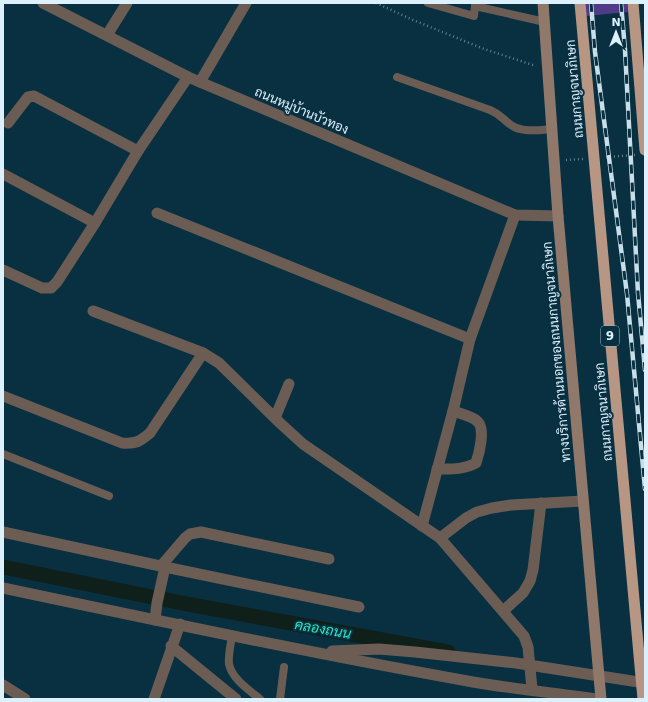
<svg xmlns="http://www.w3.org/2000/svg" width="648" height="702" font-family="'DejaVu Sans',Sarabun,sans-serif">
<style>
.lines{fill:none;stroke-linecap:round;stroke-linejoin:round}
.canal{stroke:#0f201b;stroke-width:15}
.building{fill:#503b89}
.path{stroke:#61808e;stroke-width:2.5;stroke-dasharray:1 3;stroke-linecap:butt}
.service{stroke:#6c5d54;stroke-width:8}
.minor{stroke:#6c5d54;stroke-width:11}
.tertiary{stroke:#6c5d54;stroke-width:11}
.secondary{stroke:#90786b;stroke-width:11}
.trunk{stroke:#b89684;stroke-width:11}
.rail-casing{stroke:#c8dee9;stroke-width:4.5}
.rail{stroke:#093041;stroke-width:3;stroke-dasharray:9;stroke-linecap:butt}
.labels{text-anchor:middle;stroke-width:4;stroke-linejoin:round;paint-order:stroke}
.shield{fill:#093041;stroke:#9db7c4;stroke-width:1}
.shield-label{font-size:12px;font-weight:bold;fill:#ddf1fc}
.street-label{font-size:13px;fill:#ddf1fc;stroke:#093041}
.water-label{font-size:14px;font-style:italic;fill:#2beac0;stroke:#093041}
</style>
<rect width="100%" height="100%" fill="#093041"/>
<g class="lines">
<!-- canal -->
<polyline class="canal" points="3,567 187,604 448,652"/>
</g>
<!-- building -->
<polygon class="building" points="585,3 627,3 628,12 586,16"/>
<g class="lines">
<!-- path -->
<g class="path">
<polyline points="376,3 413,20 484,49 536,66"/>
<polyline points="606,157 635,155"/>
<polyline points="566,160 583,159"/>
</g>
<!-- service -->
<g class="service">
<polyline points="428,3 474,16 475,6"/>
<polyline points="475,3 475,6 545,22"/>
<path d="M397 77 490 110C502 115 502 119 511 125 522 133 539 130 552 129"/>
<polyline points="3,454 109,496"/>
<path d="M232 635C231 644 228 655 229 664 232 679 249 690 260 699"/>
<polyline points="280,699 284,667"/>
</g>
<!-- minor -->
<g class="minor">
<polyline points="43,3 188,77 515,215 558,216"/>
<polyline points="107,35 127,3"/>
<polyline points="200,82 246,3"/>
<polyline points="8,123 28,97 34,96 138,151"/>
<polyline points="3,174 95,223 138,151 188,77"/>
<polyline points="157,213 470,339"/>
<polyline points="3,270 42,288 51,288 57,282 95,223"/>
<polyline points="93,311 203,353 219,363 280,423 303,444 440,538 524,636 528,647 532,689"/>
<path d="M3 396 122 443C136 444 139 442 150 433L203 353"/>
<polyline points="275,418 289,384"/>
<path d="M437 469C451 469 463 470 476 463 479 454 486 428 477 421 471 416 461 414 453 411"/>
<polyline points="422,526 453,411 470,339 515,215"/>
<polyline points="3,532 165,567 157,603 155,620"/>
<polyline points="440,538 466,518 477,512 492,508 511,505 583,501"/>
<polyline points="161,566 185,538 190,534 201,532 329,559"/>
<polyline points="165,567 359,607"/>
<polyline points="503,611 523,593 530,581 533,570 541,503"/>
<polyline points="171,646 236,699"/>
<polyline points="3,685 25,699"/>
<polyline points="154,699 180,624"/>
</g>
<!-- tertiary -->
<g class="tertiary">
<path d="M3 588C159 621 316 654 473 682 514 689 556 693 597 699"/>
<polyline points="332,651 379,649 415,652 516,663 645,683"/>
</g>
<!-- secondary -->
<polyline class="secondary" points="543,3 558,216 601,699"/>
<!-- trunk -->
<g class="trunk">
<polyline points="580,3 643,699"/>
<polyline points="633,3 645,150"/>
</g>
<defs>
<g id="rail">
<polyline points="591,3 595,52 627,294 645,489"/>
<polyline points="621,3 625,50 638,293 645,370"/>
</g>
</defs>
<!-- rail casing -->
<use href="#rail" class="rail-casing"/>
<!-- rail -->
<use href="#rail" class="rail"/>
</g>
<g class="labels">
<!-- shield labels -->
<rect class="shield" x="601" y="326" width="18" height="20" rx="3"/>
<g class="shield-label">
<text x="610" y="340">9</text>
</g>
<!-- street labels -->
<g class="street-label">
<text transform="translate(574 89) rotate(-95)" y="5">ถนนกาญจนาภิเษก</text>
<text transform="translate(302 110) rotate(23)" y="5">ถนนหมู่บ้านบัวทอง</text>
<text transform="translate(556 352) rotate(-95)" y="5">ทางบริการด้านนอกของถนนกาญจนาภิเษก</text>
<text transform="translate(603 412) rotate(-95)" y="5">ถนนกาญจนาภิเษก</text>
</g>
<!-- water labels -->
<g class="water-label">
<text transform="translate(323 629) rotate(10)" y="5">คลองถนน</text>
</g>
</g>
<!-- border -->
<rect width="648" height="702" fill="none" stroke="#ddf1fc" stroke-width="8"/>
<!-- north arrow -->
<g transform="translate(616 32)" stroke="#093041" stroke-width="3" paint-order="stroke">
<path d="M0-3L7 15L0 10L-7 15Z" fill="#ddf1fc"/>
<text y="-6" font-size="11" font-weight="bold" text-anchor="middle" fill="#ddf1fc">N</text>
</g>
</svg>
